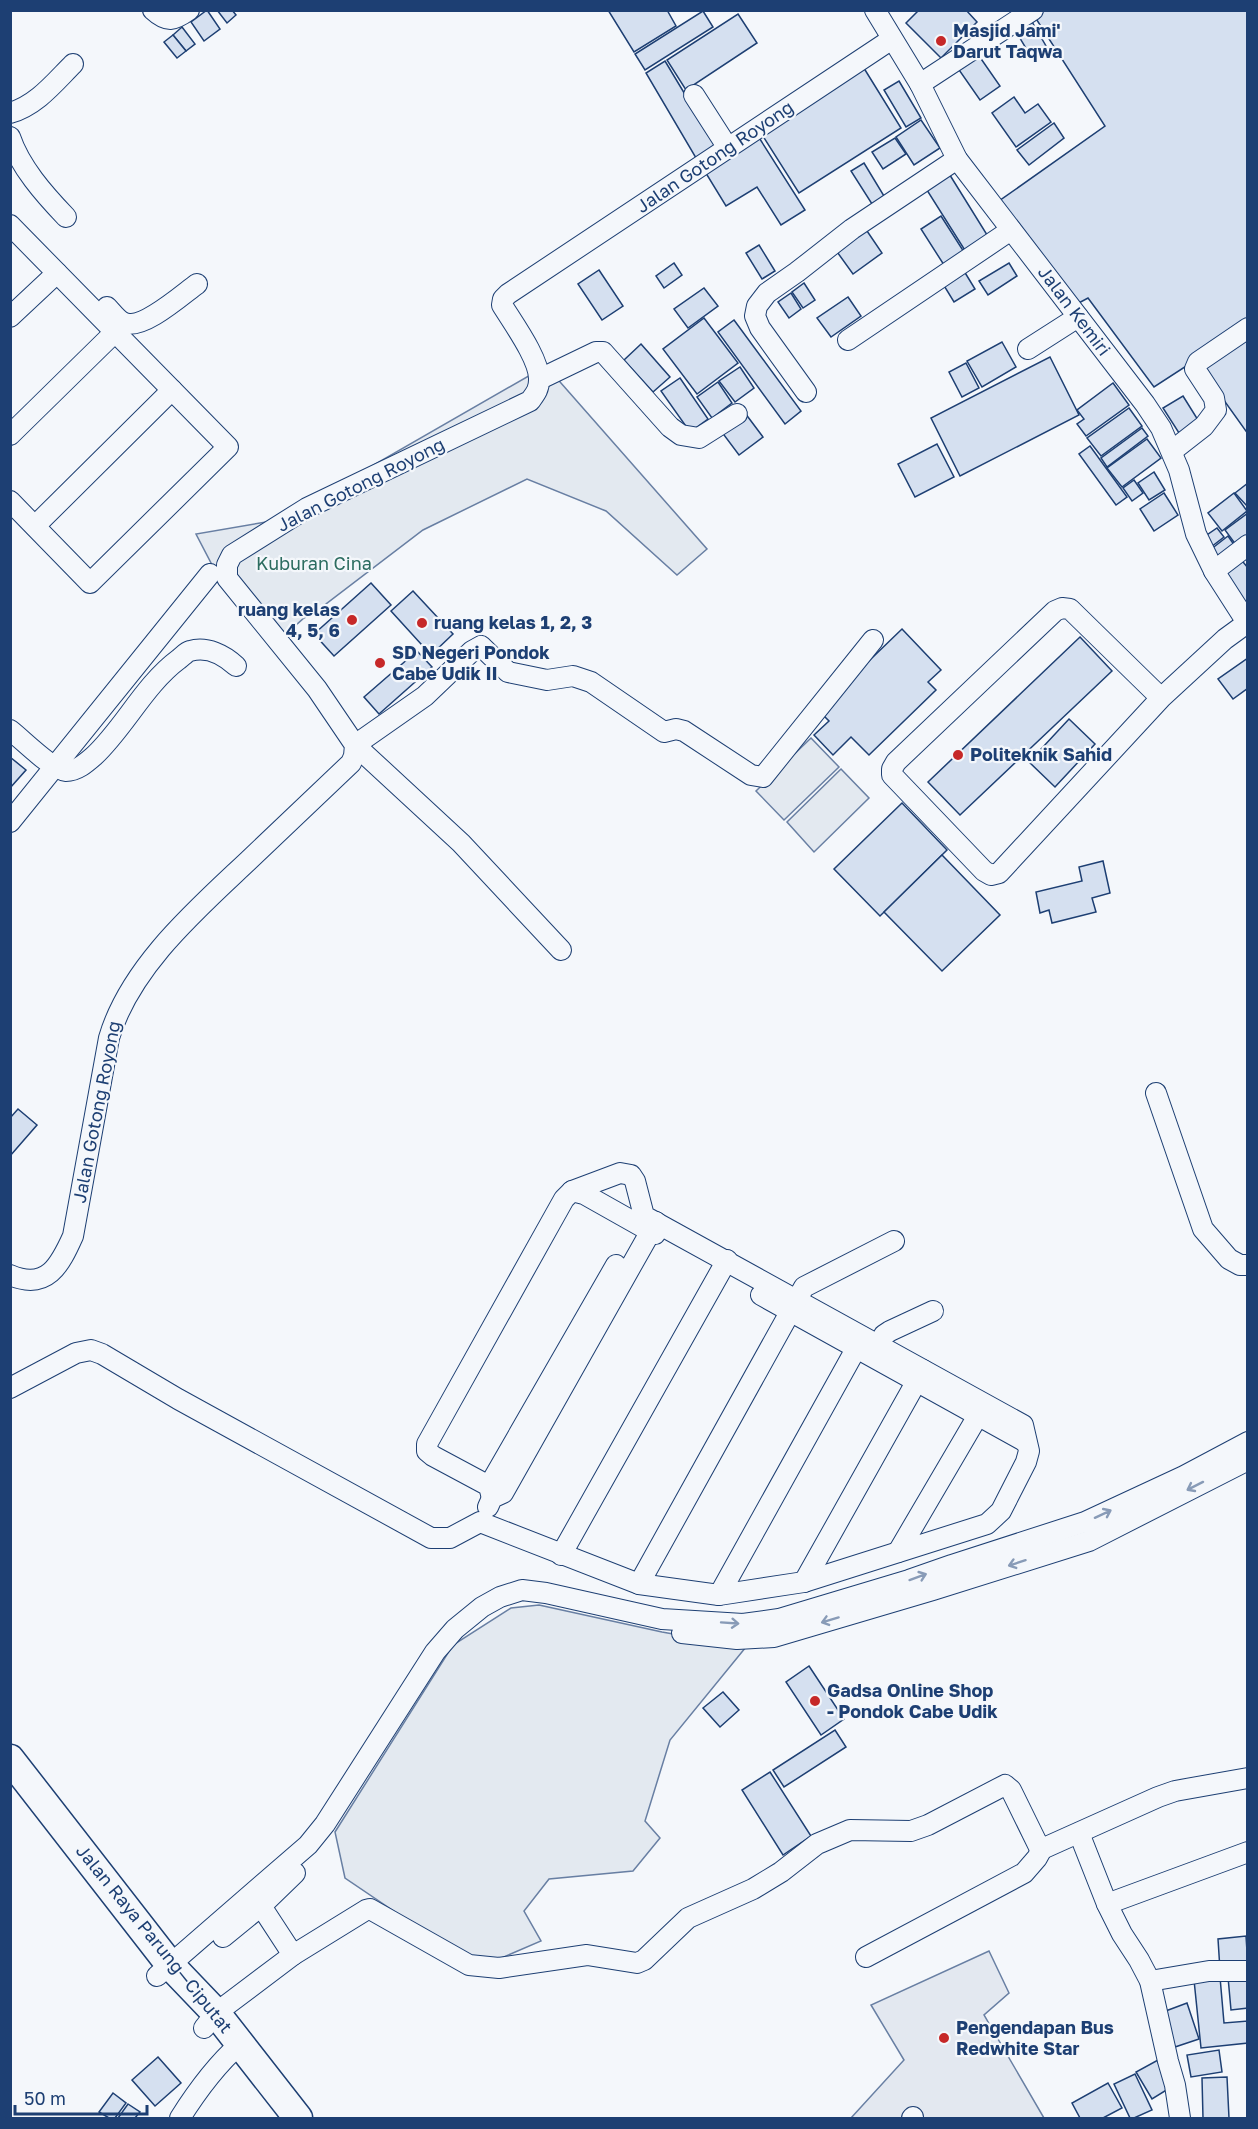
<svg xmlns="http://www.w3.org/2000/svg" width="1258" height="2129" font-family="'Golos Text',sans-serif">
<style>
.green{fill:#e3e9f0;stroke:#687fa3;stroke-width:1.5}
.parking{fill:#e3e8f0;stroke:#687fa3;stroke-width:1.5}
.building{fill:#d5e0f0;stroke:#1d3f73;stroke-width:1.5}
.lines{fill:none;stroke-linecap:round;stroke-linejoin:round}
.minor-casing{stroke:#1d3f73;stroke-width:22}
.highway-casing{stroke:#1d3f73;stroke-width:31}
.minor{stroke:#f4f7fb;stroke-width:20}
.highway{stroke:#f4f7fb;stroke-width:28}
.oneway{stroke:#889bb7}
.poi-dot{fill:#c62828;stroke:#f4f7fb;stroke-width:2}
.labels{text-anchor:middle;stroke-width:4.5;stroke-linejoin:round;paint-order:stroke}
.poi-label{font-size:18px;font-weight:bold;fill:#1d3f73;stroke:#f4f7fb;text-anchor:start}
.street-label{font-size:18px;fill:#1d3f73;stroke:#f4f7fb}
.park-label{font-size:18px;fill:#2c6c60;stroke:#f4f7fb}
</style>
<rect width="100%" height="100%" fill="#f4f7fb"/>
<!-- green -->
<g class="green">
<polygon points="546,366 707,549 677,575 606,511 527,479 423,530 314,613 304,618 276,643 222,584 196,534 278,520"/>
<polygon points="811,738 839,767 784,820 756,791"/>
<polygon points="841,769 869,798 814,852 787,822"/>
<polygon points="539,1605 662,1632 746,1647 670,1740 645,1821 660,1838 633,1871 549,1879 524,1911 541,1941 478,1968 345,1878 335,1832 453,1645 511,1608"/>
</g>
<!-- parking -->
<polygon class="parking" points="989,1951 1009,1993 984,2015 1044,2118 851,2118 904,2060 871,2005"/>
<!-- building -->
<g class="building">
<polygon points="207,10 220,29 204,41 191,22"/>
<polygon points="217,10 232,10 236,15 227,23"/>
<polygon points="608,10 667,10 676,26 634,52"/>
<polygon points="919,10 966,10 977,22 941,58 906,23"/>
<polygon points="1039,10 1248,10 1248,326 1154,387 1088,298 1075,305 999,201 1105,126 1033,14"/>
<polygon points="703,11 713,27 645,70 635,54"/>
<polygon points="738,14 757,43 686,90 667,60"/>
<polygon points="1031,20 1046,46 1030,55 1015,30"/>
<polygon points="182,27 195,44 186,51 173,35"/>
<polygon points="173,35 186,51 177,58 164,42"/>
<polygon points="977,53 1000,86 980,100 957,67"/>
<polygon points="665,61 716,146 696,158 646,73"/>
<polygon points="862,65 901,128 799,193 759,130"/>
<polygon points="899,81 921,118 906,127 884,90"/>
<polygon points="1014,97 1025,113 1038,104 1051,122 1016,147 992,113"/>
<polygon points="921,120 940,148 914,165 896,137"/>
<polygon points="1054,123 1064,138 1029,165 1017,150"/>
<polygon points="758,136 805,210 781,225 757,187 726,206 704,170"/>
<polygon points="895,138 906,154 883,169 872,152"/>
<polygon points="864,163 884,196 872,204 851,171"/>
<polygon points="948,172 989,238 966,252 925,187"/>
<polygon points="941,216 964,252 944,265 921,229"/>
<polygon points="865,228 882,253 853,274 835,249"/>
<polygon points="759,245 775,271 762,279 746,253"/>
<polygon points="674,263 682,275 664,288 656,276"/>
<polygon points="1009,263 1017,276 988,295 979,281"/>
<polygon points="599,270 623,306 602,320 578,284"/>
<polygon points="964,271 975,289 954,302 943,284"/>
<polygon points="804,283 815,300 803,308 792,292"/>
<polygon points="704,288 718,306 688,328 674,309"/>
<polygon points="791,293 801,309 789,318 778,302"/>
<polygon points="848,297 861,316 831,337 817,318"/>
<polygon points="704,318 738,363 697,394 663,349"/>
<polygon points="734,320 801,411 785,424 718,332"/>
<polygon points="1248,329 1248,434 1198,364"/>
<polygon points="1002,342 1016,367 982,387 967,361"/>
<polygon points="641,344 670,377 653,392 624,360"/>
<polygon points="1050,357 1079,415 960,476 931,418"/>
<polygon points="966,363 979,388 962,397 949,372"/>
<polygon points="740,367 754,388 735,402 719,381"/>
<polygon points="680,378 708,419 690,432 661,391"/>
<polygon points="718,382 732,403 712,418 697,397"/>
<polygon points="1113,383 1129,405 1086,436 1077,424 1084,419 1077,410"/>
<polygon points="1183,396 1198,420 1179,433 1163,408"/>
<polygon points="1129,408 1142,426 1101,456 1087,438"/>
<polygon points="745,413 763,437 739,455 721,431"/>
<polygon points="1142,428 1148,436 1107,467 1101,458"/>
<polygon points="1147,439 1161,458 1122,487 1107,468"/>
<polygon points="937,444 954,477 915,497 898,464"/>
<polygon points="1090,446 1127,497 1116,505 1079,454"/>
<polygon points="1154,472 1165,490 1149,500 1138,483"/>
<polygon points="1134,480 1143,493 1132,501 1123,488"/>
<polygon points="1248,483 1248,505 1247,506 1235,493"/>
<polygon points="1164,493 1178,515 1154,531 1140,509"/>
<polygon points="1234,493 1247,511 1222,531 1208,513"/>
<polygon points="1248,513 1248,542 1239,549 1225,530"/>
<polygon points="1217,528 1224,537 1211,547 1204,537"/>
<polygon points="1228,536 1237,549 1220,562 1210,550"/>
<polygon points="1239,557 1248,568 1248,600 1244,603 1220,571"/>
<polygon points="371,583 391,605 334,656 314,634"/>
<polygon points="413,591 453,634 431,655 391,611"/>
<polygon points="902,629 941,670 928,682 936,690 869,755 851,737 833,755 814,735 829,721 818,710"/>
<polygon points="1080,637 1112,671 960,815 928,782"/>
<polygon points="417,651 432,667 379,714 364,697"/>
<polygon points="1248,658 1248,688 1233,699 1218,679"/>
<polygon points="1069,719 1095,744 1055,787 1029,762"/>
<polygon points="10,757 26,770 10,788"/>
<polygon points="902,803 947,850 880,916 834,869"/>
<polygon points="942,855 1000,915 942,971 884,912"/>
<polygon points="1103,861 1110,893 1092,898 1096,912 1052,923 1049,910 1040,913 1036,892 1082,881 1079,867"/>
<polygon points="18,1109 37,1125 10,1156 10,1118"/>
<polygon points="809,1666 844,1719 821,1735 786,1682"/>
<polygon points="723,1692 739,1710 720,1727 703,1708"/>
<polygon points="835,1730 846,1747 784,1787 773,1770"/>
<polygon points="770,1772 811,1836 783,1855 742,1790"/>
<polygon points="1246,1936 1248,1967 1220,1970 1218,1939"/>
<polygon points="1248,1975 1248,2008 1231,2010 1228,1977"/>
<polygon points="1220,1977 1224,2023 1248,2021 1248,2043 1201,2048 1194,1980"/>
<polygon points="1187,2003 1199,2039 1175,2047 1163,2012"/>
<polygon points="1219,2050 1222,2072 1191,2077 1187,2055"/>
<polygon points="158,2057 181,2083 155,2106 132,2080"/>
<polygon points="1158,2060 1173,2086 1152,2099 1136,2072"/>
<polygon points="1135,2074 1152,2110 1134,2118 1130,2118 1114,2084"/>
<polygon points="1227,2077 1229,2118 1203,2118 1202,2078"/>
<polygon points="1108,2083 1122,2108 1103,2118 1080,2118 1072,2103"/>
<polygon points="113,2093 126,2103 115,2118 109,2118 99,2112"/>
<polygon points="128,2104 140,2112 135,2118 118,2118"/>
</g>
<g class="lines">
<defs>
<g id="minor">
<path d="M153 10C167 23 174 21 189 10"/>
<polyline points="875,10 920,84 957,159 1145,404 1161,428 1179,470 1196,534 1214,571 1248,624"/>
<polyline points="920,84 1033,10"/>
<polyline points="694,95 728,148"/>
<path d="M10 113C37 105 54 83 73 64"/>
<path d="M10 137C20 167 44 194 66 217"/>
<polyline points="10,225 228,447 90,583 10,501"/>
<path d="M107 307C112 312 118 321 125 323 143 330 183 294 197 284"/>
<polyline points="10,317 57,273"/>
<polyline points="848,340 1011,230"/>
<polyline points="1028,349 1078,317"/>
<polyline points="540,379 596,352 603,352 670,427 681,435 699,438 737,414"/>
<polyline points="806,392 760,328 755,316 757,306 767,293 797,272 852,229 957,159"/>
<polyline points="10,435 115,332"/>
<polyline points="1172,451 1204,426 1216,410 1214,398 1195,369 1198,362 1248,328"/>
<polyline points="35,526 172,390"/>
<polyline points="1214,571 1248,545"/>
<polyline points="1161,698 1070,609 1062,608 1055,611 896,762 892,769 892,775 984,871 991,875 999,873 1161,698 1225,639 1247,623"/>
<path d="M10 730C22 739 52 770 66 771 77 771 86 763 94 756 125 727 144 685 179 659 182 657 186 652 190 651 207 646 224 655 236 666"/>
<polyline points="10,822 210,574"/>
<polyline points="561,950 461,843 355,745 425,696 472,651 481,646 508,672 547,680 573,676 591,682 664,732 676,729 684,731 751,775 763,777 873,640"/>
<polyline points="1156,1093 1203,1229 1229,1259 1240,1265 1248,1265"/>
<path d="M10 1275C47 1291 60 1265 73 1236L109 1038C130 967 196 910 248 861 283 828 317 795 351 763L354 756 355 745 317 689 227 578V565L232 555 307 508 530 401C535 394 539 390 539 380 540 360 513 323 502 305L503 299 508 294 892 39"/>
<polyline points="761,1295 1026,1442"/>
<polyline points="879,1345 884,1335 890,1331 933,1311"/>
<polyline points="10,1388 76,1353 91,1350 102,1354 178,1399 431,1538 450,1538 480,1522 639,1584 719,1595 804,1582 987,1524 1001,1511 1026,1462 1029,1451 1023,1425 644,1216 635,1181 631,1175 620,1173 572,1191"/>
<polyline points="489,1486 616,1265"/>
<polyline points="492,1498 489,1486 433,1456 427,1451 427,1444 564,1199 572,1191 584,1194 655,1234"/>
<polyline points="488,1507 492,1498 503,1493 656,1222"/>
<polyline points="898,1552 983,1407"/>
<polyline points="561,1555 727,1260"/>
<polyline points="804,1582 923,1370"/>
<polyline points="639,1584 804,1287 894,1241"/>
<polyline points="719,1595 862,1338"/>
<polyline points="682,1633 737,1639 774,1637 933,1590 1089,1541 1248,1460"/>
<polyline points="1079,1833 1107,1904 1122,1934 1139,1960 1150,1981 1168,2061 1175,2085 1180,2118"/>
<polyline points="1107,1904 1248,1852"/>
<polyline points="261,1906 293,1955 366,1910 370,1909 469,1965 499,1968 587,1955 637,1963 644,1960 688,1918 753,1889 781,1872 817,1844 850,1830 911,1831 928,1825 1005,1785 1011,1790 1039,1847 1042,1849 1158,1797 1175,1791 1248,1778"/>
<polyline points="223,1937 261,1906 295,1873"/>
<polyline points="866,1957 1024,1873 1037,1858 1042,1849"/>
<polyline points="157,1976 308,1845 325,1824 435,1652 455,1629 482,1607 500,1597 522,1590 546,1593 662,1619 743,1624 779,1619 909,1580 952,1565 1085,1522 1184,1476 1248,1442"/>
<polyline points="1150,1981 1209,1971 1248,1971"/>
<polyline points="204,2028 216,2013 293,1955"/>
<path d="M180 2118C197 2091 215 2066 240 2044"/>
<polyline points="912,2118 913,2117"/>
</g>
<polyline id="highway" points="10,1759 171,1966 216,2013 298,2118"/>
</defs>
<!-- minor casing -->
<use href="#minor" class="minor-casing"/>
<!-- highway casing -->
<use href="#highway" class="highway-casing"/>
<!-- minor -->
<use href="#minor" class="minor"/>
<!-- highway -->
<use href="#highway" class="highway"/>
</g>
<!-- one-way arrows -->
<defs><path id="oneway-shaft" d="M-6 0H5M1.5-3L5.5 0L1.5 3" fill="none" stroke-width="1.6" stroke-linecap="round" stroke-linejoin="round" transform="scale(1.5)"/></defs>
<g class="oneway">
<use href="#oneway-shaft" transform="translate(1195 1486) rotate(153)"/>
<use href="#oneway-shaft" transform="translate(1103 1514) rotate(-25)"/>
<use href="#oneway-shaft" transform="translate(1017 1563) rotate(162)"/>
<use href="#oneway-shaft" transform="translate(918 1577) rotate(-20)"/>
<use href="#oneway-shaft" transform="translate(830 1620) rotate(163)"/>
<use href="#oneway-shaft" transform="translate(730 1623) rotate(4)"/>
</g>
<!-- markers -->
<g class="poi-dot">
<circle cx="941" cy="41" r="6"/>
<circle cx="352" cy="620" r="6"/>
<circle cx="422" cy="623" r="6"/>
<circle cx="380" cy="663" r="6"/>
<circle cx="958" cy="755" r="6"/>
<circle cx="815" cy="1701" r="6"/>
<circle cx="944" cy="2038" r="6"/>
</g>
<g class="labels">
<!-- poi labels -->
<g class="poi-label">
<text x="953" y="37">Masjid Jami'<tspan x="953" dy="21">Darut Taqwa</tspan></text>
<text x="340" y="616" text-anchor="end">ruang kelas<tspan x="340" dy="21">4, 5, 6</tspan></text>
<text x="434" y="629">ruang kelas 1, 2, 3</text>
<text x="392" y="659">SD Negeri Pondok<tspan x="392" dy="21">Cabe Udik II</tspan></text>
<text x="970" y="761">Politeknik Sahid</text>
<text x="827" y="1697">Gadsa Online Shop<tspan x="827" dy="21">- Pondok Cabe Udik</tspan></text>
<text x="956" y="2034">Pengendapan Bus<tspan x="956" dy="21">Redwhite Star</tspan></text>
</g>
<!-- street labels -->
<g class="street-label">
<text transform="translate(715 157) rotate(-34)" y="6">Jalan Gotong Royong</text>
<text transform="translate(1074 311) rotate(53)" y="6">Jalan Kemiri</text>
<text transform="translate(361 485) rotate(-27)" y="6">Jalan Gotong Royong</text>
<text transform="translate(97 1112) rotate(-79)" y="6">Jalan Gotong Royong</text>
<text transform="translate(154 1939) rotate(51)" y="6">Jalan Raya Parung—Ciputat</text>
</g>
<!-- park labels -->
<g class="park-label">
<text x="314" y="570">Kuburan Cina</text>
</g>
</g>
<!-- border -->
<rect width="1258" height="2129" fill="none" stroke="#1d3f73" stroke-width="24"/>
<!-- scale -->
<path d="M15 2105v9h132v-9" fill="none" stroke="#1d3f73" stroke-width="3"/>
<text x="24" y="2105" font-size="18" fill="#1d3f73" stroke="#f4f7fb" stroke-width="4.5" paint-order="stroke">50 m</text>
</svg>
